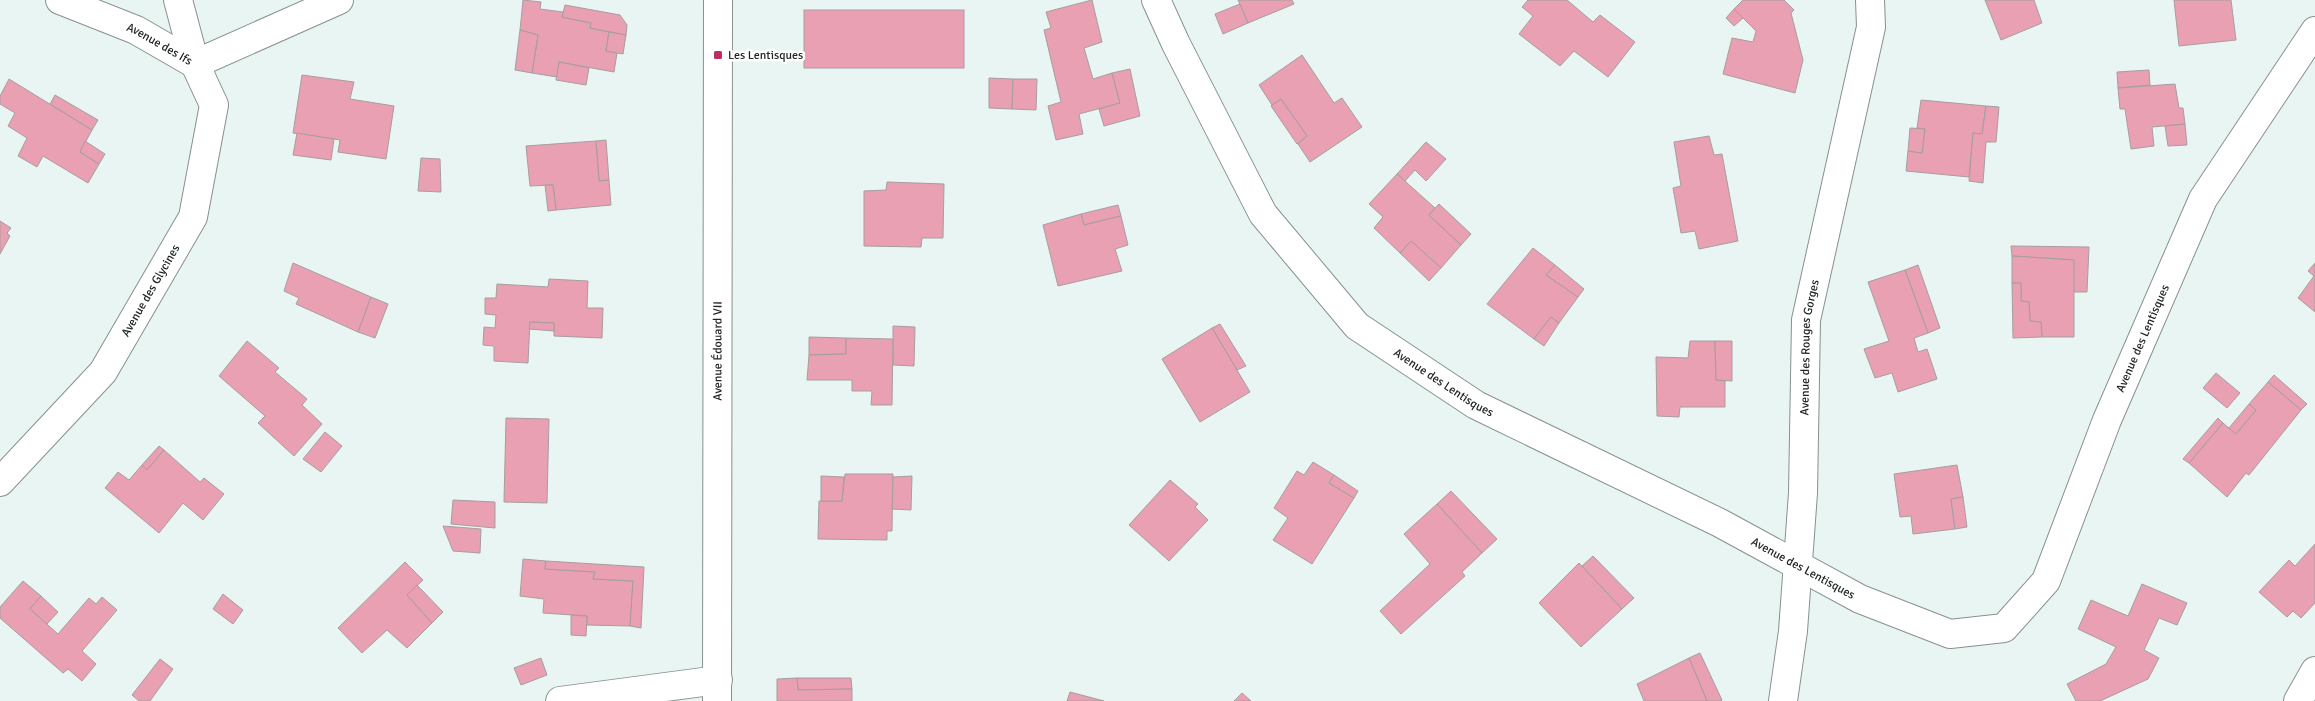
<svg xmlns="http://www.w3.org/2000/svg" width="2315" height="701" font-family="Signika,sans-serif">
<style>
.building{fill:#e9a0b3;stroke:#a79d9f}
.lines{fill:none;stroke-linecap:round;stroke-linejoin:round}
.minor-casing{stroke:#87918f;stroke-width:30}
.minor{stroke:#fff;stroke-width:28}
.poi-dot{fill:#bb2f65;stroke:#fff;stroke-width:2}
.labels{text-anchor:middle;stroke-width:5;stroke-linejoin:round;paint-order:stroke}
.street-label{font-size:12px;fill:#212625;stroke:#fff}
.poi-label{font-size:12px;fill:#212625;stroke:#fff;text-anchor:start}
</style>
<rect width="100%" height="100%" fill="#e9f5f2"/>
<!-- building -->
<g class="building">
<polygon points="523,0 541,2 540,9 563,12 562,17 591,23 590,28 609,32 606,51 617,53 614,72 559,62 557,77 532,73 538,35 520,30"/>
<polygon points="1092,0 1102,42 1084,48 1093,79 1112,73 1120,103 1079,114 1083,134 1056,140 1048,106 1061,102 1044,30 1051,28 1046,12"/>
<polygon points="1238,0 1292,0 1294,4 1248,23"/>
<polygon points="1528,0 1567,0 1593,22 1600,15 1635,42 1608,77 1574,51 1560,66 1519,34 1533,16 1522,7"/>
<polygon points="1743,0 1784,0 1794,10 1791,13 1803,60 1795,93 1723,74 1732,38 1753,42 1756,31 1734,9"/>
<polygon points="1985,0 2034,0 2042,23 2001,40"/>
<polygon points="2174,0 2231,0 2236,40 2179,46"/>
<polygon points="1240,4 1248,23 1223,34 1215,14"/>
<polygon points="565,5 620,15 627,25 626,35 590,28 591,23 562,17"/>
<polygon points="1734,9 1743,18 1734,26 1726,18"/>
<rect x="804" y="10" width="160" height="58"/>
<polygon points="520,30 538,35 532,73 515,70"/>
<polygon points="609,32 626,35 623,54 606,51"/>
<polygon points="1302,55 1334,103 1342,98 1362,127 1310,162 1298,144 1307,136 1281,99 1272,105 1259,85"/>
<polygon points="559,62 589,68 586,85 556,80"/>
<polygon points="1130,69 1140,116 1104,126 1099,109 1120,103 1112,73"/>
<polygon points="2149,70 2150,85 2118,88 2117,72"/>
<polygon points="302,75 354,82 350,99 394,106 386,159 338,152 340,140 293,133"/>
<polygon points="989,78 1013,79 1012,109 989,108"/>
<polygon points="9,79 92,130 80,152 99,164 88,183 43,156 37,167 18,156 27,138 8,126 15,113 0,104 0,96"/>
<polygon points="1013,79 1037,79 1036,110 1012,109"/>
<polygon points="2175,84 2179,108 2183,108 2185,124 2152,127 2154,146 2131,149 2125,109 2120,109 2118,88"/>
<polygon points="55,95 98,120 92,130 50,104"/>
<polygon points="1281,99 1307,136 1297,144 1271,106"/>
<polygon points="1921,100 1986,106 1982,134 1973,133 1969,177 1906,171 1908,151 1922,153 1925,129 1917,128"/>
<polygon points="1986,106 1999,107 1996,142 1986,142 1983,183 1969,181 1973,133 1982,134"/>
<polygon points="2185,124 2187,145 2168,146 2165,126"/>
<polygon points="1910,128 1925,129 1922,153 1908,151"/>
<polygon points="297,133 334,139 331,160 293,155"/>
<polygon points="1709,136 1714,155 1722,154 1738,241 1699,249 1695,231 1681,233 1673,188 1681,186 1674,142"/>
<polygon points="606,140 609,180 599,181 596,141"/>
<polygon points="85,141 105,154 99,164 80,152"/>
<polygon points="596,141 599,181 609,180 611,205 556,210 553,185 530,186 526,146"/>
<polygon points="1426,142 1446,159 1426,181 1415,170 1405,181 1397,174"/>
<polygon points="421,158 440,159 441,192 418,191"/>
<polygon points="1397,174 1435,208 1429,215 1461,245 1441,268 1411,241 1400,253 1374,228 1383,217 1369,204"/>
<polygon points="887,182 944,184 943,238 922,238 921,247 864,246 864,191 886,190"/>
<polygon points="545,185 553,185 556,210 548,211"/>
<polygon points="1439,204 1471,234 1461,245 1429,215"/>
<polygon points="1118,205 1121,216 1084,225 1081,214"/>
<polygon points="1081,214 1084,225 1121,216 1128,245 1115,249 1122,271 1058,286 1043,225"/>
<polygon points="0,221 11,228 7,233 10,236 0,254"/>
<polygon points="1411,241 1441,268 1429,281 1400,253"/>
<polygon points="2011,246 2089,247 2087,292 2073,292 2074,260 2012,256"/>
<polygon points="1533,248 1555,265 1546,275 1578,297 1559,323 1551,317 1534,339 1487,304"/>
<polygon points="2012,256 2074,260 2074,337 2042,337 2041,322 2030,321 2029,302 2021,301 2021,283 2012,283"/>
<polygon points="293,263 371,297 358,332 296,304 299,298 284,291"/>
<polygon points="2315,263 2315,312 2298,298 2314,276 2308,271"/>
<polygon points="1555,265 1584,289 1578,297 1546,275"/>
<polygon points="1918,265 1940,328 1928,333 1905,270"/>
<polygon points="1905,270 1928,333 1914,338 1918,352 1927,349 1937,379 1898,392 1892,373 1875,378 1864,349 1889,341 1868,282"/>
<polygon points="549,279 588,281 587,308 603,308 602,338 554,336 554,323 530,322 528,363 494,361 494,346 483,345 484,327 495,328 496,315 485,314 485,298 496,298 497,284 548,287"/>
<polygon points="2012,283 2021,283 2021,301 2029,302 2030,321 2041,322 2042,337 2013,338"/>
<polygon points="371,297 388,304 375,338 358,332"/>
<polygon points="1551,317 1559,323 1544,346 1534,339"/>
<polygon points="530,322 554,323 554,331 529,329"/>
<polygon points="1220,324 1246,366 1237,370 1212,328"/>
<polygon points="893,326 915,327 914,366 893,365"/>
<polygon points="1212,328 1250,392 1200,422 1162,359"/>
<polygon points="809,337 846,338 846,354 809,355"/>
<polygon points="846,338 893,339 892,405 871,405 872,391 852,391 852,380 807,380 809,355 846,354"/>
<polygon points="247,341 279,368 275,372 307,399 302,405 322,424 294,456 258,423 265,416 219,376"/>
<polygon points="1690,341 1715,341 1716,380 1725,381 1725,407 1680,407 1679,417 1657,416 1656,357 1688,358"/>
<polygon points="1715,341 1732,341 1732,381 1716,380"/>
<polygon points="2216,373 2240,393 2227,408 2203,388"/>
<polygon points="2274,375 2307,404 2301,410 2268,382"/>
<polygon points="2268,382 2301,410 2249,475 2246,473 2227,497 2189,463 2223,423 2236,434 2256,410 2249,404"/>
<polygon points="2249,404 2256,410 2236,434 2229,428"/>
<polygon points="506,418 549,419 547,503 504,502"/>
<polygon points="2218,418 2223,423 2189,463 2183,459"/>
<polygon points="325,432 342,446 321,472 303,459"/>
<polygon points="159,446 164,450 147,470 142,465"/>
<polygon points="164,450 200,482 204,478 224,494 203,520 183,503 159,533 105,488 118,472 129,480 142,465 147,470"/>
<polygon points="1313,462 1334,475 1329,483 1354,498 1312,564 1273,540 1288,518 1274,508 1297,471 1304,475"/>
<polygon points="1957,465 1963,497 1951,499 1955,529 1913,534 1911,516 1900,517 1894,474"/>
<polygon points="845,474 893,474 892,531 887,531 887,540 818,539 819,501 842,501"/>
<polygon points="1334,475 1358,491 1354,498 1329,483"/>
<polygon points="821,476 844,477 842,501 821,501"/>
<polygon points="912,476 911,510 892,509 893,477"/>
<polygon points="1170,480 1198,504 1195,507 1208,520 1169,561 1129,525"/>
<polygon points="1451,491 1497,539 1482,553 1437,504"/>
<polygon points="1963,497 1967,527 1955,529 1951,499"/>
<polygon points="453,500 495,502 495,528 451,524"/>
<polygon points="1437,504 1482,553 1462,572 1465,576 1401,634 1380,611 1430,564 1404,534"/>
<polygon points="443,526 481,529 480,553 453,551"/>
<polygon points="2315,544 2315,603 2301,618 2293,611 2287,617 2259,592 2289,560 2295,566"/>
<polygon points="1593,556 1634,598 1622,609 1582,566"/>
<polygon points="523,559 546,561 545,569 595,572 593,579 633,581 630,626 587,625 587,616 543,613 544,599 520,596"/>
<polygon points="546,561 644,567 641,628 630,626 633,581 593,579 595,572 545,569"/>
<polygon points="405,562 423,580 407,595 432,623 407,648 387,630 362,653 338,628"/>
<polygon points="1579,563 1622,609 1581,647 1539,603"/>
<polygon points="23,581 41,596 30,609 58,634 89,598 96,604 102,597 117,610 82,651 96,664 82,681 68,669 63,673 0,618 0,607"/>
<polygon points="2142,584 2187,603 2177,625 2159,618 2144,650 2159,658 2148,679 2100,701 2076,701 2067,684 2106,664 2116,647 2078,629 2091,600 2128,616"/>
<polygon points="417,585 443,612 432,623 407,595"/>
<polygon points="223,594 243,610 233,624 213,609"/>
<polygon points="41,596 58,612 47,624 30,609"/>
<polygon points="571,615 587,616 586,636 571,635"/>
<polygon points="1700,653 1722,700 1719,701 1707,701 1689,658"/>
<polygon points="541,658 547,675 521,685 514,668"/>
<polygon points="1689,658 1707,701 1644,701 1637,684"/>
<polygon points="160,659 173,669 150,701 139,701 132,695"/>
<polygon points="797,678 851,678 852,689 798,690"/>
<polygon points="797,678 798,690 852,689 852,701 777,701 777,679"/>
<polygon points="1070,692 1104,701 1067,701"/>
<polygon points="1242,693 1251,701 1234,701"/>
</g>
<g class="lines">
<defs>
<g id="minor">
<path id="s1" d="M60 0 136 30 195 64 339 0"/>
<path id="s2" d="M1156 0 1176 44 1263 214 1357 326 1476 405 1720 523 1860 599 1950 634 2004 628 2046 581 2107 420 2203 199 2315 31"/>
<path id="s3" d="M0 482 103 372 193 217 214 105 195 64 178 0"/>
<polyline points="560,701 718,680"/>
<path id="s4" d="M717 701 718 0"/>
<path id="s5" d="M1783 701 1793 631 1803 493 1806 320 1871 27 1870 0"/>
<polyline points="2298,701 2315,671"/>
</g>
</defs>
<!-- minor casing -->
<use href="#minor" class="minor-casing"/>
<!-- minor -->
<use href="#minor" class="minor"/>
</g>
<!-- markers -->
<rect class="poi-dot" x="713" y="50" width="10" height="10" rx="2.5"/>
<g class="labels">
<!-- street labels -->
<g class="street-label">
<text dy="4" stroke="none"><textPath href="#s1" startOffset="109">Avenue des Ifs</textPath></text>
<text dy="4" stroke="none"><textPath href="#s3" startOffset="245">Avenue des Glycines</textPath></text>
<text dy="4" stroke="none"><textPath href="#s2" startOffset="1434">Avenue des Lentisques</textPath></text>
<text dy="4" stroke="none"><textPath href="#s5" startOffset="355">Avenue des Rouges Gorges</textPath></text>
<text dy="4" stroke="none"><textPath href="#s4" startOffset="350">Avenue Édouard VII</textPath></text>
<text dy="4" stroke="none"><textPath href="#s2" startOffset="489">Avenue des Lentisques</textPath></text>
<text dy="4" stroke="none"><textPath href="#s2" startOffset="894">Avenue des Lentisques</textPath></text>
</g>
<!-- poi labels -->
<g class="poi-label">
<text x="728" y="59">Les Lentisques</text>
</g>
</g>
</svg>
